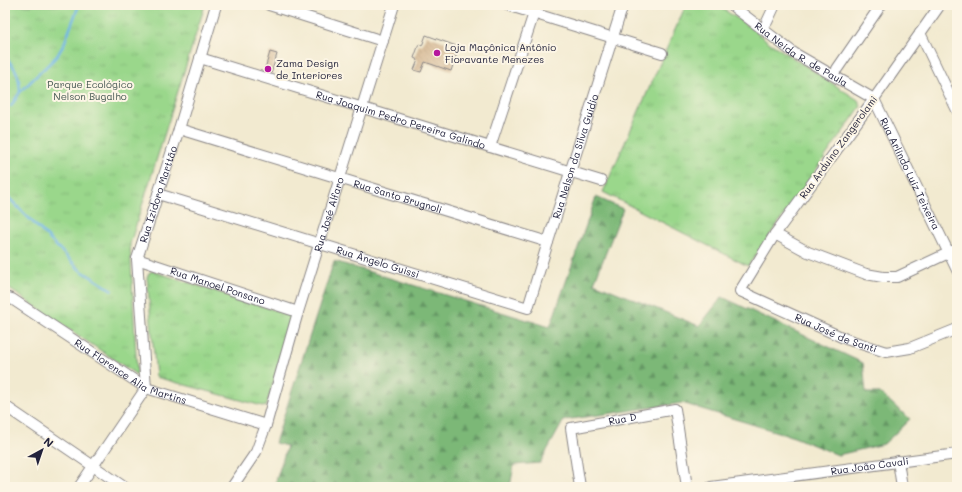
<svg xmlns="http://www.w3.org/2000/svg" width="962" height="492" font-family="Mali,sans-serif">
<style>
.grass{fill:url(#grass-tufts);stroke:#5e7c63}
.forest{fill:url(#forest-firs);stroke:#4e6d59}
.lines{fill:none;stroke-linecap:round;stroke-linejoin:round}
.stream{stroke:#70b6e6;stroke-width:2.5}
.building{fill:url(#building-back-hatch)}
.minor-casing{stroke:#8a8686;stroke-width:12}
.minor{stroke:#fff;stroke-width:10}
.poi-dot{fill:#b5179e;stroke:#fcf5e5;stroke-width:1.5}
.labels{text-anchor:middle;stroke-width:4;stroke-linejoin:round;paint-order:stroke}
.poi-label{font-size:10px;fill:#22223b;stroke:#fcf5e5;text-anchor:start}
.street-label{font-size:10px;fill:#22223b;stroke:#fcf5e5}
.park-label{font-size:10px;fill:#465853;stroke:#fcf5e5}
</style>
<defs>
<pattern id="grass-tufts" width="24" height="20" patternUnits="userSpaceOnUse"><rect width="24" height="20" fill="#9ad78b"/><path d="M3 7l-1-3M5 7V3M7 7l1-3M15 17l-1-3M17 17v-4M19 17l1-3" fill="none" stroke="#84b879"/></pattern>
<pattern id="forest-firs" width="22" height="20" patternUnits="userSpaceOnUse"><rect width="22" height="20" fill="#7bb877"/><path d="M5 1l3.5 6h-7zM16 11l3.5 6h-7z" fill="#649563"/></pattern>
<pattern id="building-back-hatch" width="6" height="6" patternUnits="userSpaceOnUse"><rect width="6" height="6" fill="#d4b690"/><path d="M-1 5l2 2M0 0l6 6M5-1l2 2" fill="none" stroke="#b69c7d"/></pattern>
</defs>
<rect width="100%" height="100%" fill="#fcf5e5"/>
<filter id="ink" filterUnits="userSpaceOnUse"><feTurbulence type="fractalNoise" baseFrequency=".025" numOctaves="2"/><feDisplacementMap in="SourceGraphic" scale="8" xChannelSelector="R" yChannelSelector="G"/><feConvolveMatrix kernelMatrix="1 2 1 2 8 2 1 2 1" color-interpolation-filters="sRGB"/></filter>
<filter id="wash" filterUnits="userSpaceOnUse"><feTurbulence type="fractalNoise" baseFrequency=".012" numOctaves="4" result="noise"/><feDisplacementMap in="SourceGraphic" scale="16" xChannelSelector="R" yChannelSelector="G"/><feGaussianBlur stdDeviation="0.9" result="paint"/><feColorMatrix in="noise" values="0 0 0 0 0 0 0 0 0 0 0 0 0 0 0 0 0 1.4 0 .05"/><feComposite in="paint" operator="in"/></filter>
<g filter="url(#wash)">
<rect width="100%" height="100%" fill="#f2ead0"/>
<!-- grass -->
<g class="grass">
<polygon points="5,5 205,5 130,244 137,375 5,286"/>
<polygon points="686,5 714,5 718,6 746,24 770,43 858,100 861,106 748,266 603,192"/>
<polygon points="152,271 293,316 266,407 156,377 147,277 149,273"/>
</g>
<!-- forest -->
<polygon class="forest" points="596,197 623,209 594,283 699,326 722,297 863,363 866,393 880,393 910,419 884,444 838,455 794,437 682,403 564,420 540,463 514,465 510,487 274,487 287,446 275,443 334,261 550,327"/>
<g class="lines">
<!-- stream -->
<g class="stream">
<path d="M5 57C17 69 19 74 20 92"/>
<polyline points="11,106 20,92 57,56 64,44 79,5"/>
<polyline points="5,117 7,114"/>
<polyline points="5,194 80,270 112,290"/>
</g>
</g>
<g id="blocks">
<!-- building -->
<g class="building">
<polygon points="426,35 459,47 451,71 425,62 421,72 414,70 418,60 414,58 419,44 422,46"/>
<polygon points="270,52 277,54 271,74 264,72"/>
</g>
</g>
</g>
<g filter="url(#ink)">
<use href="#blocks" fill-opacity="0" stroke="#8a8686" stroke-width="1"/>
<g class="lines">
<defs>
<g id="minor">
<polyline points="269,5 383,41"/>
<polyline points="507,5 662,53"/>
<path id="s1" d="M731 5 794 53 874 99"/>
<path id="s2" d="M940 5 874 99 775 234 740 291 846 339 886 352 910 348 957 329"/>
<polyline points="767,22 775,5"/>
<polyline points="920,33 957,110"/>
<path id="s3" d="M200 58 601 181"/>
<polyline points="837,69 881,5"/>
<path id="s4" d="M874 99 957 270"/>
<path id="s5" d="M179 129 548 242"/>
<polyline points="490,147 534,13"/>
<path id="s6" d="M158 194 528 308 548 242 623 5"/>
<polyline points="775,234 808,252 866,274 883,277 897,277 957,249"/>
<path id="s7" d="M137 259 298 312"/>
<path id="s8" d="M5 297 12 299 146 388 266 425"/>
<polyline points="5,406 124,487"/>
<polyline points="898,461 902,487"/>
<path id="s9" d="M79 487 146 388 137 259 179 129 216 5"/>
<path id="s10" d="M232 487 256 452 266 425 298 312 394 5"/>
<path id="s11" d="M580 487 571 428 675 409 687 487"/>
<path id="s12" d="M711 487 957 454"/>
</g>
</defs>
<!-- minor casing -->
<use href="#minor" class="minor-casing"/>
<!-- minor -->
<use href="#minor" class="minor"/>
</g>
</g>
<!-- markers -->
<g class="poi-dot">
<circle cx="437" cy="53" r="4"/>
<circle cx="268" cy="69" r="4"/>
</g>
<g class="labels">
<!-- poi labels -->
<g class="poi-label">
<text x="445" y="51">Loja Maçônica Antônio<tspan x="445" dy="12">Fioravante Menezes</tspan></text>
<text x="276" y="67">Zama Design<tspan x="276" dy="12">de Interiores</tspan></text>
</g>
<!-- street labels -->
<g class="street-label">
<text dy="4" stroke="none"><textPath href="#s1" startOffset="86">Rua Neida R. de Paula</textPath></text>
<text dy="4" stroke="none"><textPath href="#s3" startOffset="210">Rua Joaquim Pedro Pereira Galindo</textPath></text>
<text transform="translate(838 147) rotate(-54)" y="4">Rua Arduino Zangerolami</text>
<text dy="4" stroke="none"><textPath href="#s6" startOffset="546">Rua Nelson da Silva Guidio</textPath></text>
<text dy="4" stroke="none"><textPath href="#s4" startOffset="83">Rua Arlindo Luiz Teixeira</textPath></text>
<text dy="4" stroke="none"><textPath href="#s9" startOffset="317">Rua Izidoro Marttão</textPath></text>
<text dy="4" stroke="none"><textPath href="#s5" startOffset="229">Rua Santo Brugnoli</textPath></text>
<text dy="4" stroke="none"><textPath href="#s10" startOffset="291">Rua José Alfaro</textPath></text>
<text dy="4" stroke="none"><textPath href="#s6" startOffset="230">Rua Ângelo Guissi</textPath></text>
<text dy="4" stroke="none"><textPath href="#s7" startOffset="85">Rua Manoel Ponsano</textPath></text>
<text dy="4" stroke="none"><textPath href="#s2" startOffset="454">Rua José de Santi</textPath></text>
<text dy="4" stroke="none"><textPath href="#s8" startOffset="147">Rua Florence Alia Martins</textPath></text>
<text dy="4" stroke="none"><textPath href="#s11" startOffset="112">Rua D</textPath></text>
<text dy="4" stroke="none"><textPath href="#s12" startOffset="160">Rua João Cavali</textPath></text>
</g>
<!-- park labels -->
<g class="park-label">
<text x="90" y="88">Parque Ecológico<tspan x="90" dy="12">Nelson Bugalho</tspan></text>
</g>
</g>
<!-- margin -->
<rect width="962" height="492" fill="none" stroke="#fcf5e5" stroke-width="20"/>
<!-- north arrow -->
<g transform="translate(42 450) rotate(40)" stroke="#fcf5e5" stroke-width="3" paint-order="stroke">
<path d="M0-3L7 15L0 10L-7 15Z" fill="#22223b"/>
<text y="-6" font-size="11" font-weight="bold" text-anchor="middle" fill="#22223b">N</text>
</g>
</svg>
